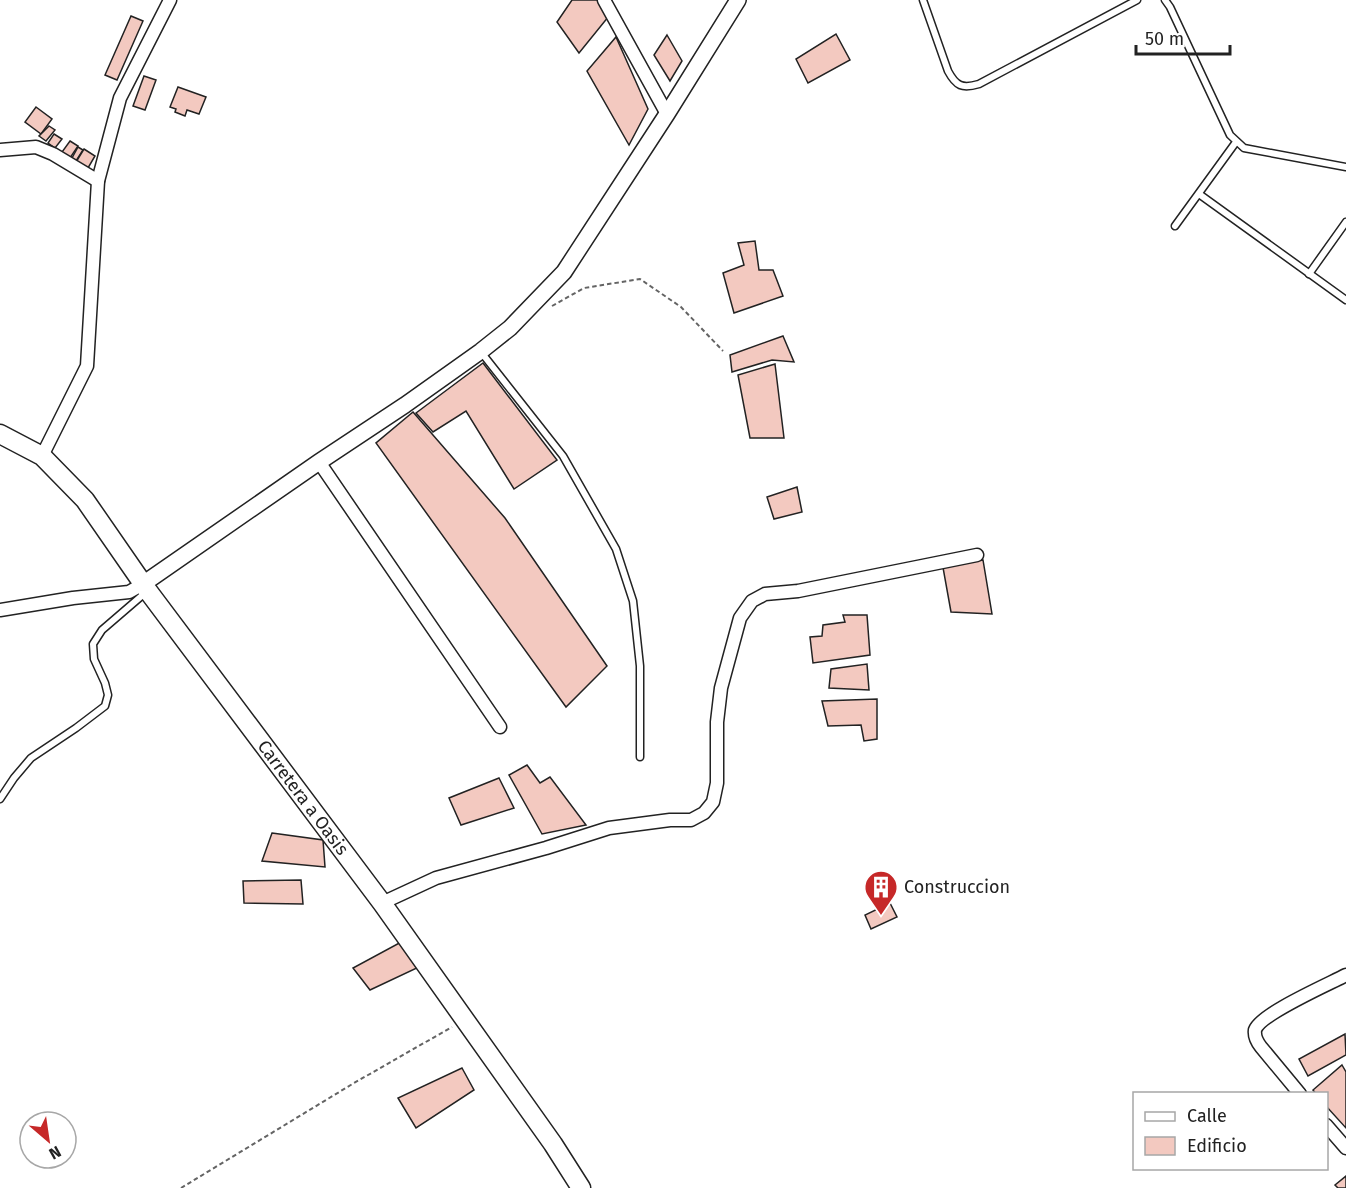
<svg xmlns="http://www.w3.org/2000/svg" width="1346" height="1188" font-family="'Fira Sans',sans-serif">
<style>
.building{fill:#f3c9c0;stroke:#222;stroke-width:1.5}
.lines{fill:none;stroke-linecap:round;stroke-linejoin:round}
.service-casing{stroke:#222;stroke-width:9}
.minor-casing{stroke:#222;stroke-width:15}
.tertiary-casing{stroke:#222;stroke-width:18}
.primary-casing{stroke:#222;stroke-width:21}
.path{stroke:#646464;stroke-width:2;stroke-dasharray:4.5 3;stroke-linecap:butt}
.service{stroke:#fff;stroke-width:6}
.minor{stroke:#fff;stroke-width:12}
.tertiary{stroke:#fff;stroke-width:15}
.primary{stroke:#fff;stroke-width:18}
.labels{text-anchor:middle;stroke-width:4.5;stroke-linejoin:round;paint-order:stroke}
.street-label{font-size:18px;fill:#222;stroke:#fff}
.poi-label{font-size:18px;fill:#222;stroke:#fff;text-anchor:start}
</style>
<rect width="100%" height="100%" fill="#fff"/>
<!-- building -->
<g class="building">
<polygon points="572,0 599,0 609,16 579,53 557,22"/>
<polygon points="131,16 143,21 117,80 105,75"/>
<polygon points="836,34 850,60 808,83 796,59"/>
<polygon points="667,35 682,61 670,81 654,55"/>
<polygon points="616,37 648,109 629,145 587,71"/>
<polygon points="144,76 156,80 145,110 133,106"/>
<polygon points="178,87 206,97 199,114 187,110 185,116 175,112 176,109 170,107"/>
<polygon points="36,107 52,119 41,134 25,122"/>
<polygon points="49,126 55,130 46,141 39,136"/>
<polygon points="54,134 62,139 55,148 48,143"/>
<polygon points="70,141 78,146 70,158 62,152"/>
<polygon points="78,147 83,150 76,161 72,158"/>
<polygon points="84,149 95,156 88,168 76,162"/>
<polygon points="755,241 759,270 773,270 783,296 734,313 723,273 744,265 738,243"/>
<polygon points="783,336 794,362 772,360 732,372 730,355"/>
<polygon points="483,363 557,460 514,489 466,411 433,432 416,413"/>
<polygon points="775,364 784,438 750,438 738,375"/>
<polygon points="413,412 505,518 607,666 566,707 376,443"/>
<polygon points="797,487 802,512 774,519 767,497"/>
<polygon points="983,560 992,614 951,612 942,562"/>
<polygon points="843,615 867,615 870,655 813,663 810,637 822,636 823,625 845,622"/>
<polygon points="867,664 869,690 829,688 831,669"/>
<polygon points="877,699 877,739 864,741 861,725 828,726 822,701"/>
<polygon points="527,765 540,783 550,777 586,825 542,834 509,775"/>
<polygon points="499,778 514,808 461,825 449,798"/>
<polygon points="272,833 323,840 325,867 262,861"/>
<polygon points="301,880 303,904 244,903 243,881"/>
<polygon points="890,903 897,917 871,929 865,915"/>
<polygon points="403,941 419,967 370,990 353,968"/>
<polygon points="1345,1034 1346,1055 1308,1076 1299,1059"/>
<polygon points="1342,1065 1346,1072 1346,1128 1326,1106 1326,1094 1316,1094 1313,1090"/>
<polygon points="462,1068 474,1090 416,1128 398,1098"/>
<polygon points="1346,1176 1346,1188 1338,1188 1335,1185"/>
</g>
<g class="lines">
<defs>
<g id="service">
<path d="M923 0 948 71C956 86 962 89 979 84L1137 0"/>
<polyline points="1165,0 1170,7 1230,135 1244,148 1346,167"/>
<polyline points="1199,194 1346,300"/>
<polyline points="1175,226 1236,142"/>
<polyline points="1309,274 1346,222"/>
<polyline points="481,352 563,456 616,549 633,601 640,666 640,757"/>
<polyline points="0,799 14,778 31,758 76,728 105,706 108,695 105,683 94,659 93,644 102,630 145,593"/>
</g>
<g id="minor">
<polyline points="604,0 667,114"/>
<polyline points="0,150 36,147 53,154 98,181"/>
<polyline points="42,456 87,366 98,181 120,98 170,0"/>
<polyline points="319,462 500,727"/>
<polyline points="0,610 73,598 129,592 143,584"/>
<polyline points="382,903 436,878 546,848 609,828 670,820 691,820 704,813 713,802 717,783 717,722 721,688 740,618 752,601 765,594 798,591 977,555"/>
<path d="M1300 1094 1261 1047C1257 1042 1254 1037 1255 1030 1260 1014 1329 984 1346 975"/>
<polyline points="1326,1125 1346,1148"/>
</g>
<polyline id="tertiary" points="143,584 319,462 405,405 481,351 510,328 564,272 667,114 738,0"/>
<g id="primary">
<path id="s1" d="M0 434 42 456 85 500 148 591 382 903 553 1144 581 1188"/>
</g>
</defs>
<!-- service casing -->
<use href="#service" class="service-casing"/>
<!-- minor casing -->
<use href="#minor" class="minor-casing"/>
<!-- tertiary casing -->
<use href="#tertiary" class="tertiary-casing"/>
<!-- primary casing -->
<use href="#primary" class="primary-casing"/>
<!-- path -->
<g class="path">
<polyline points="552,306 584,288 640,279 681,307 723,351"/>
<polyline points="181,1188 354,1083 452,1027"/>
</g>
<!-- service -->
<use href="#service" class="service"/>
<!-- minor -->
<use href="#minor" class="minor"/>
<!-- tertiary -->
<use href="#tertiary" class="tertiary"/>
<!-- primary -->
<use href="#primary" class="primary"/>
</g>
<!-- icons -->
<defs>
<symbol id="building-pin" viewBox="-11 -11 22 30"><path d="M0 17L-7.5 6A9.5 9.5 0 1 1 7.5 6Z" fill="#c62828" stroke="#fff"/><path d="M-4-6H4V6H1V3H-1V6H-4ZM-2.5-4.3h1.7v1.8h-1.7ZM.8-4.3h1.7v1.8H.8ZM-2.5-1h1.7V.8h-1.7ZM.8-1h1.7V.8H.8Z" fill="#fff"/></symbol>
</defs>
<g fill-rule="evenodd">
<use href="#building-pin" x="862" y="868" width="38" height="52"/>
</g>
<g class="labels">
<!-- street labels -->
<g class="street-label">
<text dy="6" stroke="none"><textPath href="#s1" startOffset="478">Carretera a Oasis</textPath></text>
</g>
<!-- poi labels -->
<g class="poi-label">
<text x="904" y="893">Construccion</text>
</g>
</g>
<!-- legend -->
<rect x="1133" y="1092" width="195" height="78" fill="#ffffff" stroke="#a7a7a7" stroke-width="1.5"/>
<rect x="1145" y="1112" width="30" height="9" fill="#ffffff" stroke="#a7a7a7" stroke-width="1.5"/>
<text x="1187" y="1122" font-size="18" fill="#222222">Calle</text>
<rect x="1145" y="1137" width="30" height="18" fill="#f3c9c0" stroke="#a7a7a7" stroke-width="1.5"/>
<text x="1187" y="1152" font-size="18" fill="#222222">Edificio</text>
<!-- north arrow -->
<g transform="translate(48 1140) rotate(151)"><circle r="28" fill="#ffffff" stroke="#a7a7a7" stroke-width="1.5"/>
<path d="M0-4.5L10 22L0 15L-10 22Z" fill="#c62828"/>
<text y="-9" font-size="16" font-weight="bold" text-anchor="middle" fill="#222222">N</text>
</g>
<!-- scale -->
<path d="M1136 45v9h94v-9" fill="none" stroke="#222222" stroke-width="3"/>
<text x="1145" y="45" font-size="18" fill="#222222" stroke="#ffffff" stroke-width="4.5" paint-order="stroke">50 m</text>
</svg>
